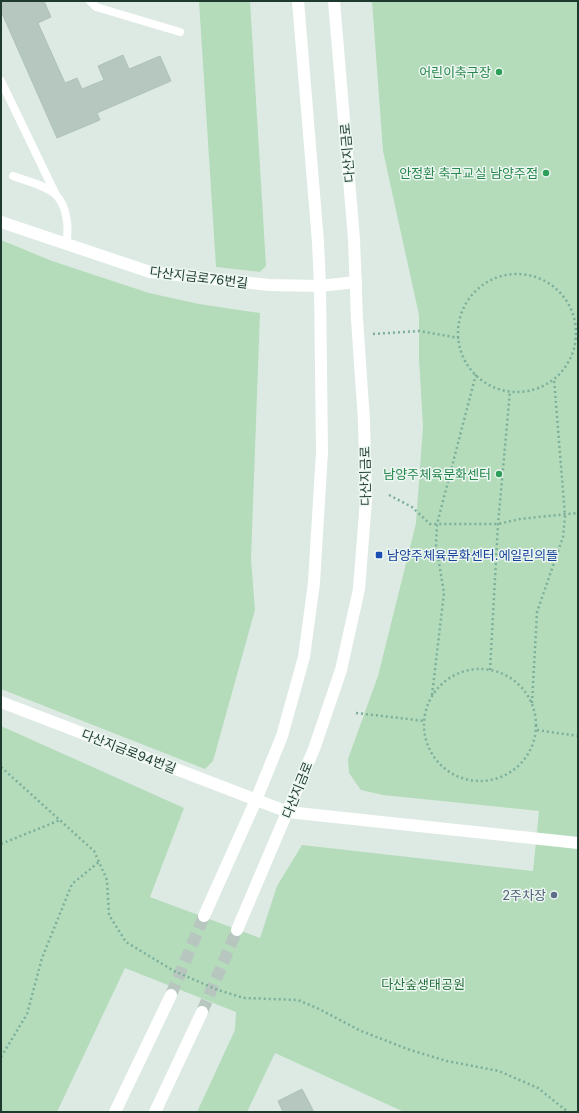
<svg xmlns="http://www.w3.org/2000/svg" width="579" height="1113" font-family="Inter,'Noto Sans KR',sans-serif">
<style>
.green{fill:#b4dcbb}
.building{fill:#b5c7be;stroke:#afc3b9}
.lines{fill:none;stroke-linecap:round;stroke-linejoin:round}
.tertiary-tunnel{stroke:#b7c7bf;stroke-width:12;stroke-dasharray:12 6;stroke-linecap:butt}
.path{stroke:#7caf9a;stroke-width:2.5;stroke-dasharray:2 3;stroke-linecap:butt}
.service{stroke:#fff;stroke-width:8}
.minor{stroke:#fff;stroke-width:12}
.tertiary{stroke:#fff;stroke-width:12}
.leisure-dot{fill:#2e9e5b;stroke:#edf7f1;stroke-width:1.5}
.transit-dot{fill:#1a4fb4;stroke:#edf7f1;stroke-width:1.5}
.service-dot{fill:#5c6f8a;stroke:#edf7f1;stroke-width:1.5}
.labels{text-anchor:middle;stroke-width:3;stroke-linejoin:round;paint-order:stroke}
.leisure-label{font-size:13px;fill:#27864d;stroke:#edf7f1;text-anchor:end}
.street-label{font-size:13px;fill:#1e3a2f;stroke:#edf7f1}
.transit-label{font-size:13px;fill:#164399;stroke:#edf7f1;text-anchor:start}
.service-label{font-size:13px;fill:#4e5e75;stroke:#edf7f1;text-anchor:end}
.park-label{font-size:13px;fill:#27713c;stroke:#edf7f1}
</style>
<rect width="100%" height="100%" fill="#ddeae3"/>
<!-- green -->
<g class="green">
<polygon points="199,1 250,1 266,266 260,272 216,267"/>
<polygon points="372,1 578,1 578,1112 404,1112 275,1053 247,1112 197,1112 235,1030 236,1012 125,968 57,1112 1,1112 1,726 184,808 150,897 260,938 277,886 302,845 533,871 539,811 383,795 361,790 349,773 348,759 378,676 416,523 423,426 419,359 419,315 383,151"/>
<polygon points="1,240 52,261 149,293 199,304 260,313 251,559 255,610 213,761 205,769 1,689"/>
</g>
<!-- building -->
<g class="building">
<polygon points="1,1 44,1 51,17 38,23 65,83 77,78 82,89 104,80 98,66 123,55 129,69 160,56 171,81 97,113 100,120 57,138 1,11"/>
<polygon points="302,1089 314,1112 283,1112 278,1101"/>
</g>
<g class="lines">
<!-- tertiary-tunnel -->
<g class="tertiary-tunnel">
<polyline points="171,995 204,916"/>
<polyline points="202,1012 237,930"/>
</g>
<!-- path -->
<g class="path">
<circle cx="517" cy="333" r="59"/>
<polyline points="373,334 419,331 459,338"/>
<polyline points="389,495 412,507 430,524 498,524 520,519 578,513"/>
<circle cx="480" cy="725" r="56"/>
<polyline points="490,670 498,524 510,391"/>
<polyline points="432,695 444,593 436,545 437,524 476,374"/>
<polyline points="532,703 537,612 563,537 565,516 554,379"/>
<polyline points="356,713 425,721"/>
<polyline points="537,730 578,736"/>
<polyline points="1,767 94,851 107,880 109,915 126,942 174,971 218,990 244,998 298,1000 319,1009 361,1031 410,1050 447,1061 499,1071 538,1088 568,1112"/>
<polyline points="1,844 60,820"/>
<polyline points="1,1057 27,1014 42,958 72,884 99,862"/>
</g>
<!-- service -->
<g class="service">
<polyline points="90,1 96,7 180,32"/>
<polyline points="1,81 56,195"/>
<path d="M13 176C26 181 46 185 56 195 68 207 69 230 66 245"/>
</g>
<!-- minor -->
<g class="minor">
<polyline points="1,222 150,272 269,285 320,286 356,282"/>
<polyline points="1,702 288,812 578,843"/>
</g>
<!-- tertiary -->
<g class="tertiary">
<polyline points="204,916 256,800 282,736 304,657 314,583 322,452 320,286 318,242 298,1"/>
<polyline points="237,930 314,749 341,670 359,589 366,500 364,421 357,319 354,239 334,1"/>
<polyline points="115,1112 171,995"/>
<polyline points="155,1112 202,1012"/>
</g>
</g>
<!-- markers -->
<g class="leisure-dot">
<circle cx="499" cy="72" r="4"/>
<circle cx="546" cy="173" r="4"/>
<circle cx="499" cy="474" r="4"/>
</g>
<rect class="transit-dot" x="375" y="551" width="8" height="8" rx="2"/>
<circle class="service-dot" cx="554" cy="895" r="4"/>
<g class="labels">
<!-- leisure labels -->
<g class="leisure-label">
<text x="491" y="77">어린이축구장</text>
<text x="538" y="178">안정환 축구교실 남양주점</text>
<text x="491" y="479">남양주체육문화센터</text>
</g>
<!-- street labels -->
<g class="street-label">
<text transform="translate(347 153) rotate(-95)" y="5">다산지금로</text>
<text transform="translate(199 277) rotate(7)" y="5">다산지금로76번길</text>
<text transform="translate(365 476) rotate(-91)" y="5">다산지금로</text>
<text transform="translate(129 751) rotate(21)" y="5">다산지금로94번길</text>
<text transform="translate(297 790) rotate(-68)" y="5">다산지금로</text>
</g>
<!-- transit labels -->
<g class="transit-label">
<text x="387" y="560">남양주체육문화센터.에일린의뜰</text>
</g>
<!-- service labels -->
<g class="service-label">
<text x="546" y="900">2주차장</text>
</g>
<!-- park labels -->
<g class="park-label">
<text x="423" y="989">다산숲생태공원</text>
</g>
</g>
<!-- border -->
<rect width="579" height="1113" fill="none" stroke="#1e3a2f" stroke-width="4"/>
</svg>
